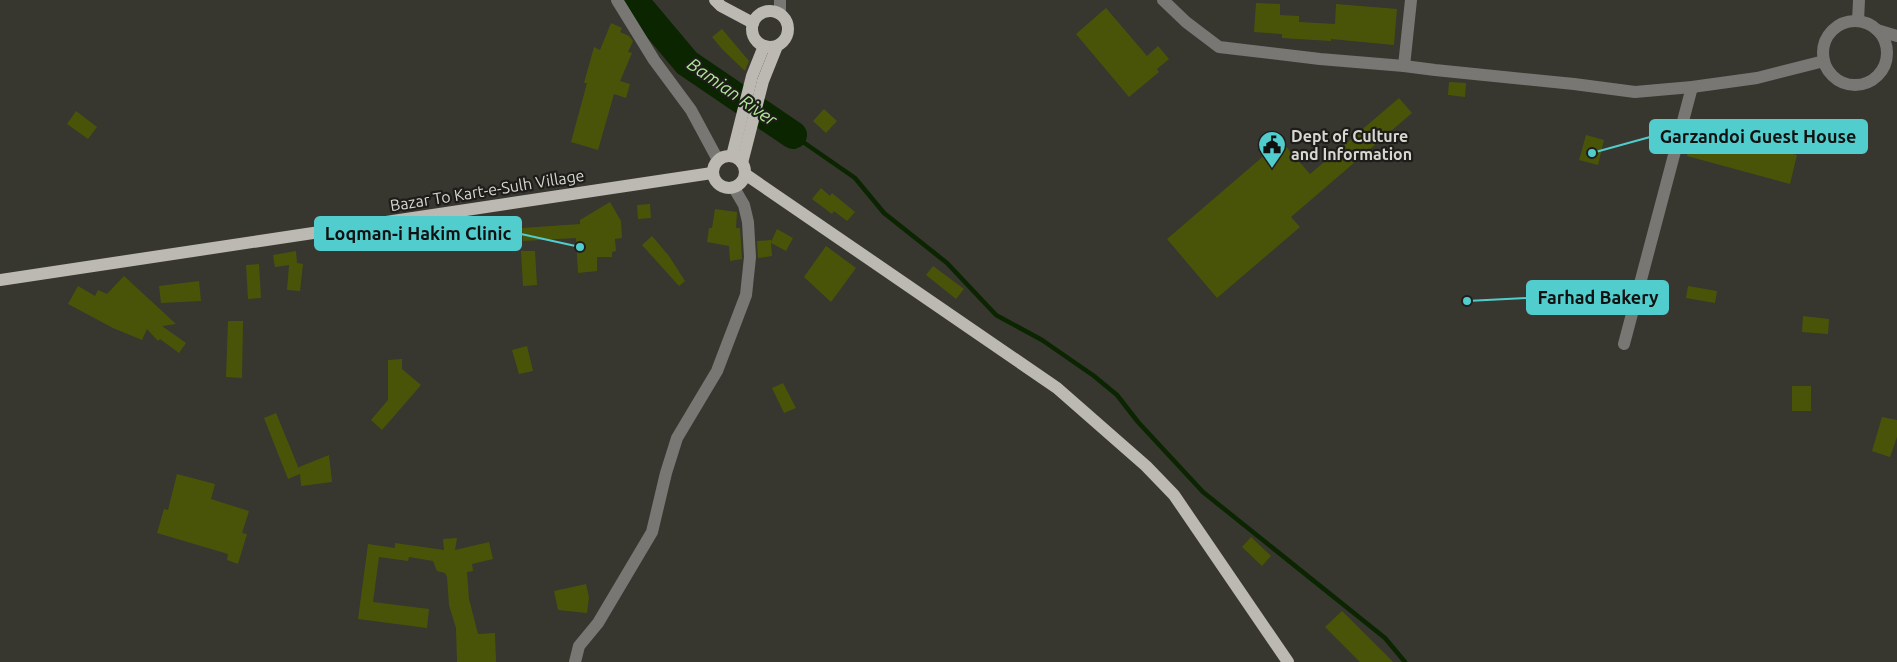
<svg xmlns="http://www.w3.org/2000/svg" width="1897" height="662" font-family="Ubuntu,sans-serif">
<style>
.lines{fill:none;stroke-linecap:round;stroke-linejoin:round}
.stream{stroke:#0a2500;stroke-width:4.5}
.river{stroke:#0a2500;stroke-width:28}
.building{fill:#4a5409}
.minor{stroke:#797774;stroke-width:12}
.major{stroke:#bcb8b2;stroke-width:12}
.labels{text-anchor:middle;stroke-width:4.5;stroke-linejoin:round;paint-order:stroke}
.poi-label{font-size:16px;font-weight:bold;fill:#d7d7d2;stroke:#1e1d1a;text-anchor:start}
.street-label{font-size:16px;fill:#d7d7d2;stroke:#1e1d1a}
.water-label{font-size:18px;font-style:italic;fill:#b0e998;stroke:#1e1d1a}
.leader{fill:none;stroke:#52cdce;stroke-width:2}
.callout-dot{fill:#52cdce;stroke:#1e1d1a;stroke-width:2}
.callout{fill:#52cdce;stroke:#52cdce;stroke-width:2}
.callout-label{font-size:18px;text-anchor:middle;font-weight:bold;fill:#111}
</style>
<rect width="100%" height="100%" fill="#37362f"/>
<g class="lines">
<!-- stream -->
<polyline class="stream" points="793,135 855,178 884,213 947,263 996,315 1042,340 1094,376 1117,395 1138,422 1203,492 1385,638 1405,662"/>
<!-- river -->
<polyline class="river" points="634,0 687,63 793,135"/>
</g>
<!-- building -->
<g class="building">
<polygon points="1256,3 1280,4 1280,15 1299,16 1299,22 1335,24 1336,4 1397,9 1394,45 1331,39 1331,41 1282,38 1282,34 1254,32"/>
<polygon points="1106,8 1147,56 1158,46 1169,59 1157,69 1159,72 1129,97 1076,34"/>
<polygon points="611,23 622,28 620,32 629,36 633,41 628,52 632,53 620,81 630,84 626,98 614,94 598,150 571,142 587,83 584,83 594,47 600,50"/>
<polygon points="722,29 749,61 745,71 723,50 712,37"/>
<polygon points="1449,82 1466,83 1465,97 1448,95"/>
<polygon points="1399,98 1412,113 1291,217 1300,227 1217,298 1167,239 1281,141 1310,174"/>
<polygon points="824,109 837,121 826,133 813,121"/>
<polygon points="76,111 97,127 88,139 67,124"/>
<polygon points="1691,126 1797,155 1790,184 1687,156 1691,138 1687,137"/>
<polygon points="1586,135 1604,140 1598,165 1579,160"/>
<polygon points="821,188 830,196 832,193 855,212 847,221 834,211 832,214 812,199"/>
<polygon points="610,202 621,221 622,238 615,239 616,251 612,252 612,257 597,257 597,271 578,273 576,238 523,241 522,228 580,224 580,220"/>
<polygon points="650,204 651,218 638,219 637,205"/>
<polygon points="715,209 737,212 736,228 740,228 742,259 730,261 729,246 707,242 709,228 712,228"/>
<polygon points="777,229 793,238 786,251 771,243 772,256 758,258 757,241 771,240 771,242"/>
<polygon points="652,236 669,256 685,281 679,286 642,245"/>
<polygon points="826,246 856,268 831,302 804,277"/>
<polygon points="296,251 297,263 303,264 300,291 287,290 289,265 275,267 273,255"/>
<polygon points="521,251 535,251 537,285 523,286"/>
<polygon points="259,264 261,298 248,299 246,265"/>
<polygon points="933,266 964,289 956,299 926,275"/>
<polygon points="124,276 176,324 162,326 186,343 179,353 160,339 158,341 147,329 142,340 113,328 68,304 78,286 95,296 98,290 107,294"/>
<polygon points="199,281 201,301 161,303 159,286"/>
<polygon points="1688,286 1717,291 1715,303 1686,298"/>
<polygon points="1803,316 1829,319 1828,334 1802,332"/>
<polygon points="228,321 243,321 242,378 226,377"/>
<polygon points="527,346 533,371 519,374 512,350"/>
<polygon points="402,359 402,369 421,385 382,430 371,420 388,400 388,360"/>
<polygon points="783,383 796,408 784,413 772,388"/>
<rect x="1792" y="386" width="19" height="25"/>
<polygon points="276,413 299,469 299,467 329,455 332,482 301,486 300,474 288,479 264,418"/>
<polygon points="1882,417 1897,420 1897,437 1890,457 1872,451"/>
<polygon points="177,474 215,484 211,499 249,511 242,533 247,534 238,564 227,560 228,554 157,533 164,509 168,510"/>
<polygon points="1251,537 1271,556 1262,566 1242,547"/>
<polygon points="457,538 455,550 489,542 493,559 472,564 473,571 467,572 469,599 478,634 495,633 496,662 457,662 456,628 449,605 447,577 445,573 437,571 433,561 409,557 408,561 379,557 373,602 429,609 427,628 358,619 368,544 395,548 395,543 444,550 443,539"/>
<polygon points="586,584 589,597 587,613 558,610 554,591"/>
<polygon points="1342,611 1393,662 1360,662 1325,627"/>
</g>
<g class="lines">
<!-- minor -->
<g class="minor">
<polyline points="617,0 654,60 691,110 718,160"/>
<polyline points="1163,0 1186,22 1219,47 1320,59 1404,66 1435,70 1574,84 1635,92 1692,87 1757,78 1824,61"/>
<polyline points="780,14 780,0"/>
<polyline points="1858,21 1859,0"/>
<circle cx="1855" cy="53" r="32"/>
<polyline points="1877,30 1897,36"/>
<polyline points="1404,66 1411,0"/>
<polyline points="1624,344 1692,87"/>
<polyline points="575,662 579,646 598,623 652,532 666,473 677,438 717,371 746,295 750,257 748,222 744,205 734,188"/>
</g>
<!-- major -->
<g class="major">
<polyline points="715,0 721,6 753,23"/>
<circle cx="770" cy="29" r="18"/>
<circle cx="729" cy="172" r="16"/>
<polyline points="732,156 752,76 764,46"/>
<polyline points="742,163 763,81 777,46"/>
<polyline points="745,174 1057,388 1146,466 1174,495 1288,662"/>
<polyline points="0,280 712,173"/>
</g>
</g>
<!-- icons -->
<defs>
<symbol id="civic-pin" viewBox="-11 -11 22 30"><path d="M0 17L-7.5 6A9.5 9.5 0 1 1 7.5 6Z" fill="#52cdce" stroke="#1e1d1a"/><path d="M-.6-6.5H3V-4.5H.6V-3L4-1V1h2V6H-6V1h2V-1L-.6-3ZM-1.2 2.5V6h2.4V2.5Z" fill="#111"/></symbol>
</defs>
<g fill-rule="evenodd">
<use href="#civic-pin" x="1256" y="129" width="32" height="43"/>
</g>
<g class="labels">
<!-- poi labels -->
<g class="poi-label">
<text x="1291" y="142">Dept of Culture<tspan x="1291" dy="18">and Information</tspan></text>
</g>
<!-- street labels -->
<g class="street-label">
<text transform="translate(487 190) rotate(-9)" y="6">Bazar To Kart-e-Sulh Village</text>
</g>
<!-- water labels -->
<g class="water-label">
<text transform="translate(732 92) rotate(35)" y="6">Bamian River</text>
</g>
</g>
<!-- callouts -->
<path class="leader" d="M1592 153L1650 137M580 247L521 234M1467 301L1527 298"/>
<g class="callout-dot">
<circle cx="1592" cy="153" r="5"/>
<circle cx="580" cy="247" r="5"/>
<circle cx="1467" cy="301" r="5"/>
</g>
<g class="callout">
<rect x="1650" y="120" width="217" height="33" rx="5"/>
<rect x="315" y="217" width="206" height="33" rx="5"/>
<rect x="1527" y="281" width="141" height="33" rx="5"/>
</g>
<g class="callout-label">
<text x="1758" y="143">Garzandoi Guest House</text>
<text x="418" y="240">Loqman-i Hakim Clinic</text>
<text x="1598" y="304">Farhad Bakery</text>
</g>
</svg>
